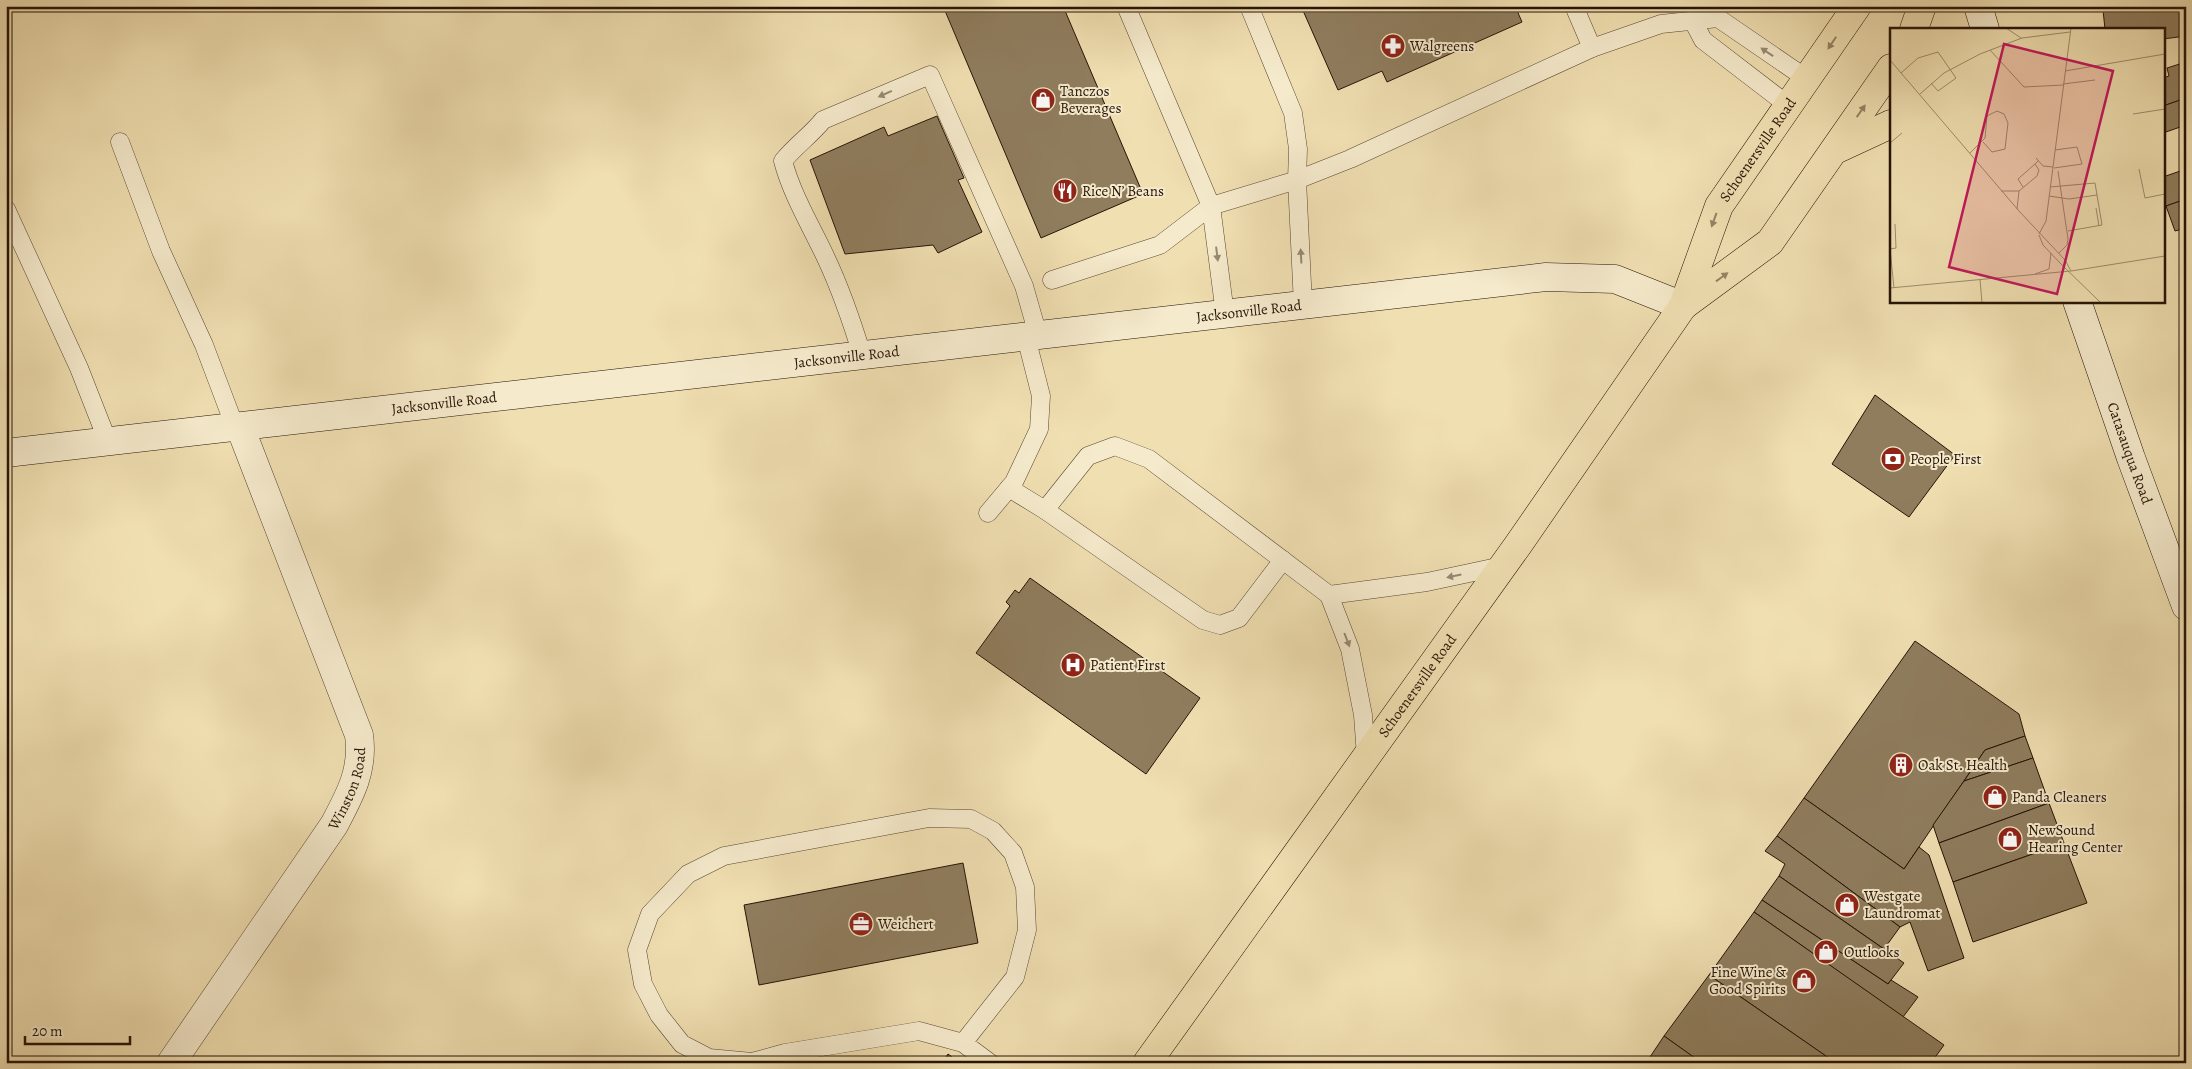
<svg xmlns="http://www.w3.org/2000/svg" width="2192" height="1069" font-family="Alegreya,serif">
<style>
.building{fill:#8f7d5e;stroke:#251305}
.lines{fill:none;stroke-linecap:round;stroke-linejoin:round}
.lane-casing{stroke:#584630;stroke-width:19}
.street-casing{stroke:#584630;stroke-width:29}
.secondary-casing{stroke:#251305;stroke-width:29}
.primary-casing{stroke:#251305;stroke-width:29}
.lane{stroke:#f5eacc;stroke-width:18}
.street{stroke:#f5eacc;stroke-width:28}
.secondary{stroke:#f5eacc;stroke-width:28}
.primary{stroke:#f0dfb1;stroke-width:28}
.oneway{fill:#958364}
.oneway2{fill:#978972}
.labels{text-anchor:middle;stroke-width:4;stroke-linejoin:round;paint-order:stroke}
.poi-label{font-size:15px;fill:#251305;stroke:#f5eacc;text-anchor:start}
.street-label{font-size:15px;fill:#251305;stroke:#f5eacc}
.inset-road{fill:none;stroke:#9f8d6c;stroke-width:1}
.view{fill:#c2185b;fill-opacity:0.15;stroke:#c2185b;stroke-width:2.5}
.inset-edge{fill:none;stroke:#251305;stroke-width:2.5}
</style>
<rect width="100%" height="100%" fill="#f0dfb1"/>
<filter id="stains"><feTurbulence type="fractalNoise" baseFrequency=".004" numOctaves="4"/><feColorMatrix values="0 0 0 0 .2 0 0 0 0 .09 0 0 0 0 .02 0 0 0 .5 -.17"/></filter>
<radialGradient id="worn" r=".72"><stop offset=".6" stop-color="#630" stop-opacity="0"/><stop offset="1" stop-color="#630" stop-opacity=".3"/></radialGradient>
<!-- building -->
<g class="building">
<polygon points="943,6 1063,6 1143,194 1041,238"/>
<polygon points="1301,6 1515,6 1522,22 1387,82 1382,71 1338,90"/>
<polygon points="2103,6 2137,6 2103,10"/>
<polygon points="2137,6 2182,6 2186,36 2163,39 2163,29 2105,29 2103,10"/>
<polygon points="2186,62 2186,98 2163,106 2163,78 2169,76 2167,68"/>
<polygon points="2186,98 2186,125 2163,133 2163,106"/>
<polygon points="937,116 964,178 958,180 982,232 938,253 933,245 845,254 810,160 884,127 888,136"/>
<polygon points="2186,169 2186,199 2166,206 2163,197 2163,177"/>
<polygon points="2186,199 2186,228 2175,231 2166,206"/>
<polygon points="2186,272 2186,289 2180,274"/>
<polygon points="1875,395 1955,455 1909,517 1832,464"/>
<polygon points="1030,578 1200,698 1146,774 976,653 1010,606 1006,602 1015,590 1019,593"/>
<polygon points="1915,641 2019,714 2025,736 1985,750 1904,869 1804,798"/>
<polygon points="2025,736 2033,758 1964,781 1985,750"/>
<polygon points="2033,758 2049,803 1939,843 1933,825 1964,781"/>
<polygon points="1804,798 1904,869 1919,847 1929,855 1964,958 1928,971 1910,922 1900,927 1777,836"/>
<polygon points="2049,803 2064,843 1953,882 1939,843"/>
<polygon points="1777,836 1900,927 1884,949 1779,876 1785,864 1765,851"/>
<polygon points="2064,843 2087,903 1973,942 1953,882"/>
<polygon points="963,863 978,943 759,985 744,905"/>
<polygon points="1779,876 1904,963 1888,984 1762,900"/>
<polygon points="1762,900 1888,984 1891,980 1918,997 1903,1017 1754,912"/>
<polygon points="1754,912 1944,1045 1931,1063 1836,1063 1709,975"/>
<polygon points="1709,975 1836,1063 1702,1063 1664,1036"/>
<polygon points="1664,1036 1702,1063 1646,1063"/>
<polygon points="948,1054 960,1063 942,1063"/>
</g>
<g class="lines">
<defs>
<g id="lane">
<polyline points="1126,6 1211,206 1225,314"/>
<polyline points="1249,6 1293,113 1298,149 1297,180 1303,305"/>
<polyline points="1574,6 1592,48"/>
<polyline points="1693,21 1703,40 1789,106"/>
<polyline points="120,142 161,251 204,345 235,427"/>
<polyline points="6,209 79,368 108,442"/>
<polyline points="1052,280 1160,245 1211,206 1297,180 1350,159 1592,48 1661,24 1718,18 1807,79"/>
<path d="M862 355C852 322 841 290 826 258 811 226 792 195 783 161 796 145 811 135 823 120L930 75 1024 286 1038 335"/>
<polyline points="1009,488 1045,510 1088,456 1115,446 1149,459 1329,595 1350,649 1363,715 1366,756"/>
<polyline points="1045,510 1203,620 1220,625 1239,618 1283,560"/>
<polyline points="988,513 1014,482 1039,429 1041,396 1026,337"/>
<polyline points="1329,595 1427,582 1502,566"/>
<polyline points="963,1043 1015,977 1027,930 1025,887 1013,853 993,831 971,819 929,818 724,856 688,874 650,914 637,950 643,984 659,1015 682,1044 709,1058 752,1062 785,1053 919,1031 963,1043 990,1063"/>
</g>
<g id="street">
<path id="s1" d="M171 1063 334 825C350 795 364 770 359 735L240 427"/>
</g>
<g id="secondary">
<polyline points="1978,6 1985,29"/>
<path id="s2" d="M2077 301 2131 458 2186 606"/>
<path id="s3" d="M6 453 1546 277 1615 279 1683 306"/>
</g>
<g id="primary">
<polyline points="1914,29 1922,6"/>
<polyline points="1835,150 1891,124"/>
<polyline points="1683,306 1770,242 1891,68"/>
<path id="s4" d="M1147 1063 1518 545 1683 306 1719 206 1857 6"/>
</g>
</defs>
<!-- lane casing -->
<use href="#lane" class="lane-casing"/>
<!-- street casing -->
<use href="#street" class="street-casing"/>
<!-- secondary casing -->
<use href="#secondary" class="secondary-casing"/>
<!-- primary casing -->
<use href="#primary" class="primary-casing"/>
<!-- lane -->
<use href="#lane" class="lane"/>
<!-- street -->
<use href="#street" class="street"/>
<!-- secondary -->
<use href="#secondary" class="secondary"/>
<!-- primary -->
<use href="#primary" class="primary"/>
</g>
<!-- one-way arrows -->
<defs><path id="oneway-solid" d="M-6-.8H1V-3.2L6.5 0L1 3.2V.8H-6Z" transform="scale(1.25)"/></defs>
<g class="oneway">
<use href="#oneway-solid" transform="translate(1832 43) rotate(124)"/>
<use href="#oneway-solid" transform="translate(1861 111) rotate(-55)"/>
<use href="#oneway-solid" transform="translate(1714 220) rotate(110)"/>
<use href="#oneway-solid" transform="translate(1722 277) rotate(-36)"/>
</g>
<g class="oneway2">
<use href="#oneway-solid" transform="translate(1767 52) rotate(-146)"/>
<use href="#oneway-solid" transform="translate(885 94) rotate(156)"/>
<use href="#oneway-solid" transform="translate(1217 254) rotate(83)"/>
<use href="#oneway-solid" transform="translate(1301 256) rotate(-93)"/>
<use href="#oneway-solid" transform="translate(1454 576) rotate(168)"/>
<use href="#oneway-solid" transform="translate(1347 640) rotate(69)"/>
</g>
<!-- icons -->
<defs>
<symbol id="pharmacy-disc" viewBox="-11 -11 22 22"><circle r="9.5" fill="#8f2418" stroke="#f5eacc"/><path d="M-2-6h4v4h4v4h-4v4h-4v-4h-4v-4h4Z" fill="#fff"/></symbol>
<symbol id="shop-disc" viewBox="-11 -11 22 22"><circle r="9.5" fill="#8f2418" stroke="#f5eacc"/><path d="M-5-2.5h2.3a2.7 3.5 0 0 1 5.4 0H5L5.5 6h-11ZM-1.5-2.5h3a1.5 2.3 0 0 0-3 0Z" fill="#fff"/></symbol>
<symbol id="restaurant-disc" viewBox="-11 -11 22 22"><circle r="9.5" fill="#8f2418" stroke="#f5eacc"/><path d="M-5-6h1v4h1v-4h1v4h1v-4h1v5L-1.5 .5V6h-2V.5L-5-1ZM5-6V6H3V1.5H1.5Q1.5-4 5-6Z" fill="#fff"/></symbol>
<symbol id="bank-disc" viewBox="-11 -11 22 22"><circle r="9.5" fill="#8f2418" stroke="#f5eacc"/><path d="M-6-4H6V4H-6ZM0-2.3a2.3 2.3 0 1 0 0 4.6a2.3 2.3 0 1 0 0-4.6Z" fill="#fff"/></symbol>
<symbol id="hospital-disc" viewBox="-11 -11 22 22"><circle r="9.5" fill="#8f2418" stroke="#f5eacc"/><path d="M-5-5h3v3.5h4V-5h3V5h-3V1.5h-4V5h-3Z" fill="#fff"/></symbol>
<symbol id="building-disc" viewBox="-11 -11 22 22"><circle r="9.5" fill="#8f2418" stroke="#f5eacc"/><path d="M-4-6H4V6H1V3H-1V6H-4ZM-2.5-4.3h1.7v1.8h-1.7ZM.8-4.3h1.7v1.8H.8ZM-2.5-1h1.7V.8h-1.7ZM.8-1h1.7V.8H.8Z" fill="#fff"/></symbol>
<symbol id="office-disc" viewBox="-11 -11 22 22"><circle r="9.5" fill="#8f2418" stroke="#f5eacc"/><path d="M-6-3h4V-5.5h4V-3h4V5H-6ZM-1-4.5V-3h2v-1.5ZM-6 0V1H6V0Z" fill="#fff"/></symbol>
</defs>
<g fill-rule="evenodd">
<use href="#pharmacy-disc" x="1379" y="32" width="28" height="28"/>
<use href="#shop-disc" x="1029" y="86" width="28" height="28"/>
<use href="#restaurant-disc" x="1051" y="177" width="28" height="28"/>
<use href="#bank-disc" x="1879" y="445" width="28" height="28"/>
<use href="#hospital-disc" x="1059" y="651" width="28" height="28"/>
<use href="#building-disc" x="1887" y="751" width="28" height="28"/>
<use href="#shop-disc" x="1981" y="783" width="28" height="28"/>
<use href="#shop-disc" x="1996" y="825" width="28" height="28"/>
<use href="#shop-disc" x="1833" y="891" width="28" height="28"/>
<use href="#office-disc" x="847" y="910" width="28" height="28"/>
<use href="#shop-disc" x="1812" y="938" width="28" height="28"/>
<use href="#shop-disc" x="1790" y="967" width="28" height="28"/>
</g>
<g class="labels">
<!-- poi labels -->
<g class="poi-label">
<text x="1410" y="51">Walgreens</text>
<text x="1060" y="96">Tanczos<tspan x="1060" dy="17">Beverages</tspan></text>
<text x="1082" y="196">Rice N’ Beans</text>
<text x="1910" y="464">People First</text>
<text x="1090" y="670">Patient First</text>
<text x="1918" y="770">Oak St. Health</text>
<text x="2012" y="802">Panda Cleaners</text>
<text x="2028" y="835">NewSound<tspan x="2028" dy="17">Hearing Center</tspan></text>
<text x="1864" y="901">Westgate<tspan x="1864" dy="17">Laundromat</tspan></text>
<text x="878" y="929">Weichert</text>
<text x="1844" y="957">Outlooks</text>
<text x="1786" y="977" text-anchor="end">Fine Wine &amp;<tspan x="1786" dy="17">Good Spirits</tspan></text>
</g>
<!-- street labels -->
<g class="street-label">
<text dy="5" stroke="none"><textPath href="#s4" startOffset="1102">Schoenersville Road</textPath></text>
<text dy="5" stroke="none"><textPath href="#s3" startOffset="1251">Jacksonville Road</textPath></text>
<text dy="5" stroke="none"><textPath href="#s3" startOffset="846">Jacksonville Road</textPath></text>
<text dy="5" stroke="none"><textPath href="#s3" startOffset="441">Jacksonville Road</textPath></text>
<text dy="5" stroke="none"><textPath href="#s2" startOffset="161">Catasauqua Road</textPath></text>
<text dy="5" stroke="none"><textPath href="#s4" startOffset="464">Schoenersville Road</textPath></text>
<text dy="5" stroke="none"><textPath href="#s1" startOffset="328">Winston Road</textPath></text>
</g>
</g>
<!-- overview -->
<g transform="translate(1890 28)">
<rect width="275" height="275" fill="#f0dfb1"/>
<path class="inset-road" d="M116 0 131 10M100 22 134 59 173 57M0 32 129 183 175 232 181 243M175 43 275 26M11 45 28 30 48 24 66 50 48 63 41 55M173 56 205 52M30 66 54 45 90 26 132 10 180 4M243 86 275 81M0 115 12 105M80 125 95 110 97 88 107 83 114 86 118 95 115 121 102 124 93 114M146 130 153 138 163 139M164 140 192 136 187 119 165 122M249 141 255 170 275 166M168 143 178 211 177 217 169 225M133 159 128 151 145 136M111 163H129L147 148 149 142 145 136 148 133M159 168 179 171 207 167 205 155 160 159M206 180 209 198M127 181 129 163M178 203 212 197 207 167M149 206 156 193 181 0M149 207 153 217 171 236 211 275M0 221 4 260M0 221 6 220 5 196M145 246 159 241 161 225M90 251 92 275M0 260 181 243 275 228"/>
<path class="view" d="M114 16 223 43 167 266 59 239Z"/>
<rect width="275" height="275" class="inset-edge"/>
</g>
<!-- margin -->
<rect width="2192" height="1069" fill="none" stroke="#f0dfb1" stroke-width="25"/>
<rect x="8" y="8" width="2177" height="1054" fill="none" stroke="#251305" stroke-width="2.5"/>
<rect x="12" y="12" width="2167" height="1044" fill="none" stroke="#251305"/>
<!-- scale -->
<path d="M25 1036v8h105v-8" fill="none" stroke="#251305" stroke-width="2.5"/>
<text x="32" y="1036" font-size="15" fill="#251305" stroke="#f5eacc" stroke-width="4" paint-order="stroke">20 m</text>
<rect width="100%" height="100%" filter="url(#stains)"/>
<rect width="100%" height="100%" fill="url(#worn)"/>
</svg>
